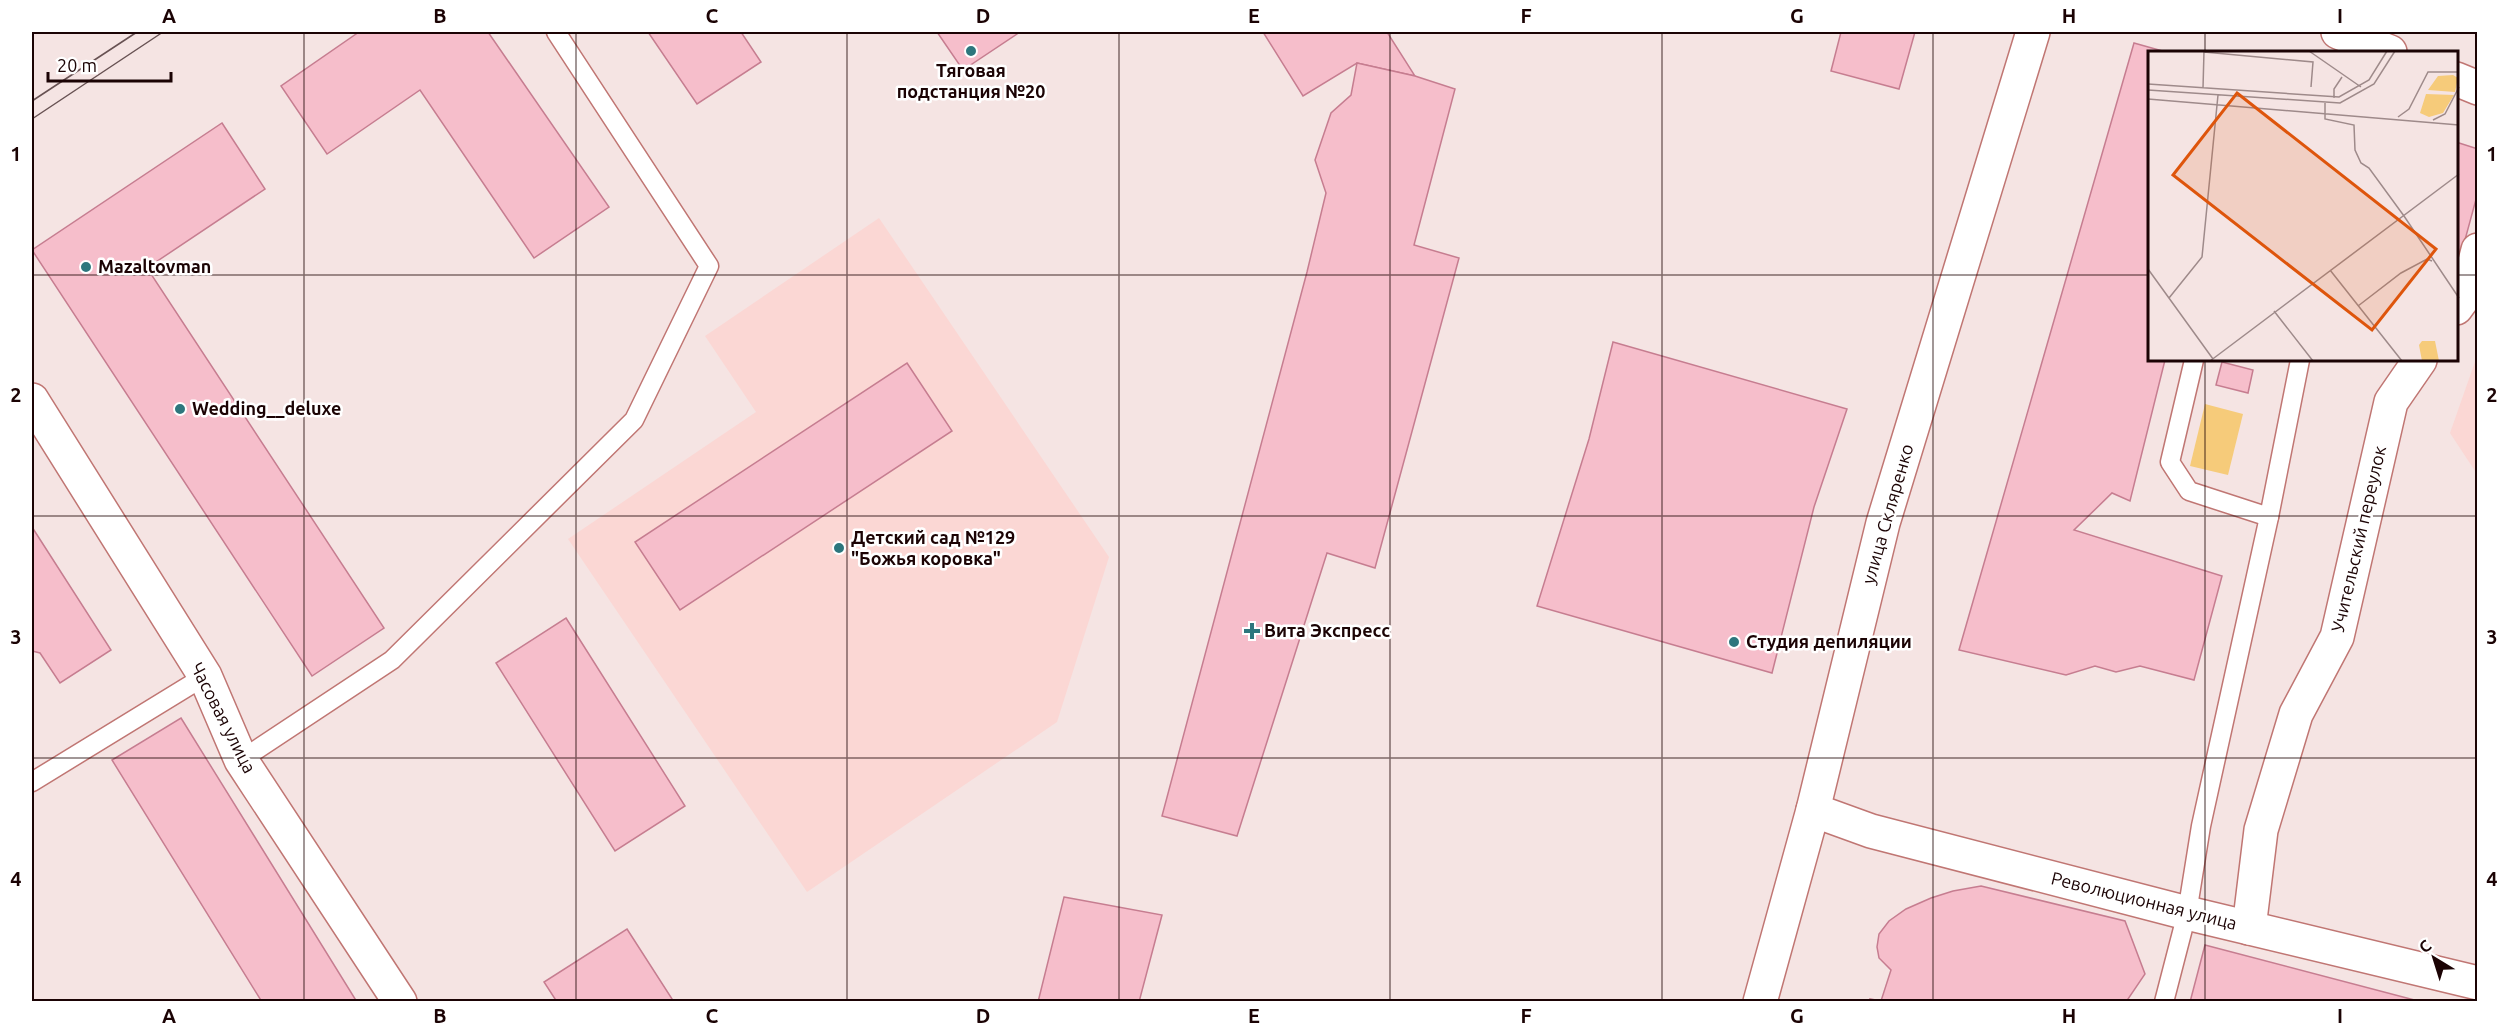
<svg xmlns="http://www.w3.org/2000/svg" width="2509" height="1033" font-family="Ubuntu,sans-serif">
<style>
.built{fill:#fbd7d4}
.green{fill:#f6cb7a}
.building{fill:#f6becb;stroke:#c67d90;stroke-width:1.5}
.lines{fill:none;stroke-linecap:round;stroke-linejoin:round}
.lane-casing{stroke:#c07673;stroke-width:21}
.street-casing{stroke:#c07673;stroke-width:36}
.lane{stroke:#fff;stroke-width:18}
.street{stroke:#fff;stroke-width:33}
.tram{stroke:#675152;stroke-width:1.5}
.grid{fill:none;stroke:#1b0304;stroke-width:1.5;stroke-opacity:0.55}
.poi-dot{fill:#2d767d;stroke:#fff;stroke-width:2}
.labels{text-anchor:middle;stroke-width:5;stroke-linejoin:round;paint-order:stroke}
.poi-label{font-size:18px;font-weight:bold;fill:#1b0304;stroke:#fff;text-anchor:start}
.street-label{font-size:18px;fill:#1b0304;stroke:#fff}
.inset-road{fill:none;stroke:#9e8a8a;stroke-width:1.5}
.view{fill:#de550c;fill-opacity:0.15;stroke:#de550c;stroke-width:3}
.inset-edge{fill:none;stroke:#1b0304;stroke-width:3}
.neatline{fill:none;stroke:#1b0304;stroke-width:2}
.grid-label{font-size:20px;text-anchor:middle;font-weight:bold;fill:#1b0304}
</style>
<rect width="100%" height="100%" fill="#f5e4e3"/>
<!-- built -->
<g class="built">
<polygon points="879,218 1109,557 1057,722 807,892 568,539 756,412 705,336"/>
<polygon points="2477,356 2477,474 2450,433"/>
</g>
<!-- green -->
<polygon class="green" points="2205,404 2243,414 2228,475 2190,466"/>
<!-- building -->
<g class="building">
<polygon points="359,32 488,32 609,207 534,258 420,90 327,154 281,86"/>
<polygon points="648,32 741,32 761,62 697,104"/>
<polygon points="937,32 1020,32 963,70"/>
<polygon points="1263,32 1387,32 1415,76 1357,63 1303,96"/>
<polygon points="1841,32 1915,32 1899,89 1831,71"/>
<polygon points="2134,43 2166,52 2149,52 2149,360 2165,360 2130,501 2112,493 2074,530 2222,576 2194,680 2140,666 2116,672 2095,666 2066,675 1959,650"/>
<polygon points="1357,63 1415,76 1455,89 1414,245 1459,258 1375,568 1327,553 1237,836 1162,816 1307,272 1326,193 1315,160 1331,113 1351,95"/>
<polygon points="222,123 265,189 147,268 384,628 312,676 32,250"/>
<polygon points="2456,142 2478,149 2478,192 2456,273"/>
<polygon points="1613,342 1847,409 1814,507 1772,673 1537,606 1589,439"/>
<polygon points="2222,362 2253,370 2248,393 2216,385"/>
<polygon points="907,363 952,431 680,610 635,542"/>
<polygon points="32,527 111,650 60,683 40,653 32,651"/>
<polygon points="566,618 685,806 615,851 496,663"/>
<polygon points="181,718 357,1002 262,1002 112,760"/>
<polygon points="1981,886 2125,921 2145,974 2126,1002 1870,1002 1870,999 1881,1001 1891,970 1879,958 1877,947 1879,934 1889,921 1906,909 1931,898 1953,891"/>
<polygon points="1064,897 1162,915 1139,1002 1038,1002"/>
<polygon points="627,929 674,1002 557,1002 544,982"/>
<polygon points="2205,945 2422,1002 2190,1002"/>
</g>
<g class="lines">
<defs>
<g id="lane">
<polyline points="2269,517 2300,360"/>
<polyline points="241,760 392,660 634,420 709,266 556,32"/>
<polyline points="32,782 205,676"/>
<polyline points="2164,1002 2187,913 2201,826 2269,517 2189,491 2170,462 2194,360"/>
</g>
<g id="street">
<polyline points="2338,32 2390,52"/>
<polyline points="2456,79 2478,88"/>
<polyline points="2456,308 2467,293 2478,250"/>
<polyline points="32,400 205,676 241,760 400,1002"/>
<polyline points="1813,810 1871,831 2187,913 2478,983"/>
<polyline points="2249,928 2261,830 2296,714 2337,637 2391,402 2420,360"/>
<polyline points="1760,1002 1813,810 1883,523 2033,32"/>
</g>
</defs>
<!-- lane casing -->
<use href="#lane" class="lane-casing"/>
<!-- street casing -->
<use href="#street" class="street-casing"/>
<!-- lane -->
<use href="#lane" class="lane"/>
<!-- street -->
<use href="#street" class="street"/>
<!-- tram -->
<g class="tram">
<polyline points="32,101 137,32"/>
<polyline points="32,119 163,32"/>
</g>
</g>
<!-- grid -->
<path class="grid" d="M304 32V1002M576 32V1002M847 32V1002M1119 32V1002M1390 32V1002M1662 32V1002M1933 32V1002M2205 32V52M32 275H2149M2456 275H2478M2205 360V1002M32 516H2478M32 758H2478"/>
<!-- markers -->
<g class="poi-dot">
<circle cx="971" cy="51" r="6"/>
<circle cx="86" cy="267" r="6"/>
<circle cx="180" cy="409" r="6"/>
<circle cx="839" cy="548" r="6"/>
<path d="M1249 622h6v6h6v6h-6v6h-6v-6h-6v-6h6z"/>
<circle cx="1734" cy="642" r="6"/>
</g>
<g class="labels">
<!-- poi labels -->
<g class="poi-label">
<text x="971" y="77" text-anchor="middle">Тяговая<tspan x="971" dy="21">подстанция №20</tspan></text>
<text x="98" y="273">Mazaltovman</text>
<text x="192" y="415">Wedding__deluxe</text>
<text x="851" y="544">Детский сад №129<tspan x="851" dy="21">"Божья коровка"</tspan></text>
<text x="1264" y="637">Вита Экспресс</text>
<text x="1746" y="648">Студия депиляции</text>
</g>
<!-- street labels -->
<g class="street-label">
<text transform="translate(1888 514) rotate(-74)" y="6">улица Скляренко</text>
<text transform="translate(2359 539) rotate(-77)" y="6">Учительский переулок</text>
<text transform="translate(223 718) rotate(63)" y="6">Часовая улица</text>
<text transform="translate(2144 901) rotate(14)" y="6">Революционная улица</text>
</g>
</g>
<!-- overview -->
<g transform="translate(2148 51)">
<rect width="310" height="310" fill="#f5e4e3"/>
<path d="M305 24 310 27 307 41 280 39 290 25ZM278 43 306 44 295 62 281 66 272 62ZM274 290H287L291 310H274L271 294Z" fill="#f6cb7a"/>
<path class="inset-road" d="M105 0H125M161 0 213 36M56 1 165 11 163 36M0 33 191 46 221 29 239 0M55 37 56 0M0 39 192 52 226 33 247 0M186 47V38L194 26M0 48 311 74M177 52V68L206 74 207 99 213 112 221 117 256 165 311 247M250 66 261 58 280 21H311M285 69 297 63 311 36M0 218 65 308M182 219 254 310M21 247 54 206 70 44M210 255 253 222 279 208 284 210M126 260 165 310M62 310 311 123"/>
<path class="view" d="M89 42 288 198 224 279 25 124Z"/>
<rect width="310" height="310" class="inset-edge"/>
</g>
<!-- border -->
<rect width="2509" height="1033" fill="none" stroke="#ffffff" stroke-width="66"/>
<!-- north arrow -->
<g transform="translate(2434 958) rotate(322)" stroke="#ffffff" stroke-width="4.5" paint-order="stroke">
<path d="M0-4.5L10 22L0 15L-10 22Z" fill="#1b0304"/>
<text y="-9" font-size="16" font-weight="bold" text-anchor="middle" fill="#1b0304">С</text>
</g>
<!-- scale -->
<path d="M48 72v9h123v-9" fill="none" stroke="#1b0304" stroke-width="3"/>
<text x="57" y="72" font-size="18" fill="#1b0304" stroke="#ffffff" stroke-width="4.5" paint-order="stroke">20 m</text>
<rect x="33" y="33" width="2443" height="967" class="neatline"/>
<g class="grid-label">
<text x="169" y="23">A</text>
<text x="440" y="23">B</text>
<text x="712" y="23">C</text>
<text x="983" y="23">D</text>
<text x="1254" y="23">E</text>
<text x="1526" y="23">F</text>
<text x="1797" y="23">G</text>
<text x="2069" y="23">H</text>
<text x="2340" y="23">I</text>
<text x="16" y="161">1</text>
<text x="2492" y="161">1</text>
<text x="16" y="402">2</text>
<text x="2492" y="402">2</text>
<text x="16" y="644">3</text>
<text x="2492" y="644">3</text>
<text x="16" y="886">4</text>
<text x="2492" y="886">4</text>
<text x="169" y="1023">A</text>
<text x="440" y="1023">B</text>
<text x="712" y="1023">C</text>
<text x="983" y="1023">D</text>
<text x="1254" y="1023">E</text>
<text x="1526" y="1023">F</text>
<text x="1797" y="1023">G</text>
<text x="2069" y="1023">H</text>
<text x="2340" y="1023">I</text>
</g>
</svg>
